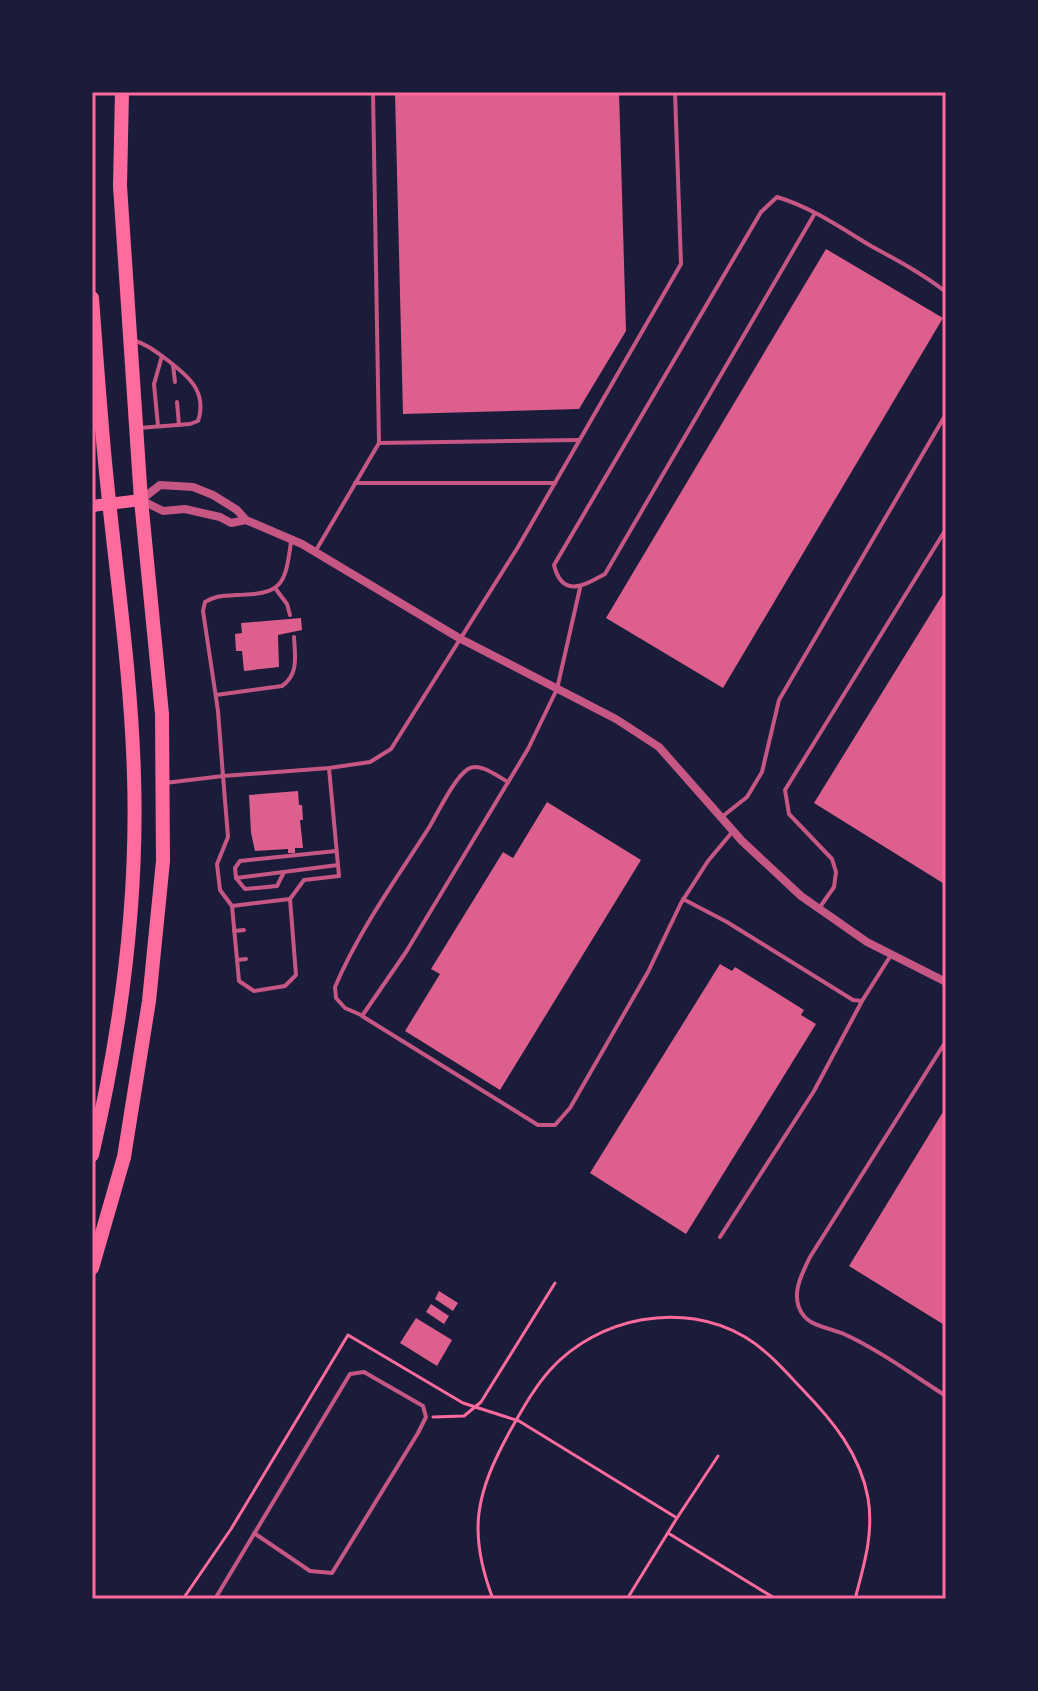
<svg xmlns="http://www.w3.org/2000/svg" width="1038" height="1691" font-family="Jost,sans-serif">
<style>
.building{fill:#dd5f8e}
.lines{fill:none;stroke-linecap:round;stroke-linejoin:round}
.path{stroke:#ff6b9d;stroke-width:3}
.service{stroke:#c65784;stroke-width:4}
.minor{stroke:#c65784;stroke-width:8}
.secondary{stroke:#ff6b9d;stroke-width:12}
.primary{stroke:#ff6b9d;stroke-width:14}
.neatline{fill:none;stroke:#ff6b9d;stroke-width:3}
</style>
<rect width="100%" height="100%" fill="#1b1b3a"/>
<!-- building -->
<g class="building">
<polygon points="395,92 619,92 626,331 579,409 403,414"/>
<polygon points="826,249 943,318 723,688 606,618"/>
<polygon points="946,589 946,885 814,803"/>
<polygon points="301,618 302,630 278,635 279,667 244,671 242,651 236,651 235,634 242,633 241,623"/>
<polygon points="298,791 299,805 302,805 303,820 300,820 303,848 295,848 295,853 288,853 288,849 255,851 251,833 249,795"/>
<polygon points="547,802 641,860 500,1090 405,1031 440,974 431,969 503,852 513,858"/>
<polygon points="720,964 732,971 735,967 804,1010 801,1015 816,1024 686,1234 590,1173"/>
<polygon points="946,1107 946,1326 849,1266"/>
<polygon points="439,1291 458,1303 453,1311 435,1299"/>
<polygon points="431,1304 449,1316 444,1324 426,1312"/>
<polygon points="416,1318 452,1340 437,1366 400,1343"/>
</g>
<g class="lines">
<!-- path -->
<g class="path">
<polyline points="433,1417 464,1416 481,1402 555,1283"/>
<polyline points="677,1518 718,1456"/>
<polyline points="668,1533 776,1599"/>
<polyline points="183,1599 231,1529 348,1335 463,1403 519,1421 677,1518 627,1599"/>
<path d="M493 1599C467 1531 476 1493 510 1431 522 1410 534 1388 550 1370 598 1317 682 1300 745 1337 767 1350 785 1371 803 1390 833 1421 860 1454 868 1498 874 1533 864 1565 855 1599"/>
</g>
<!-- service -->
<g class="service">
<polyline points="373,92 379,443 579,440"/>
<path d="M815 213 605 574C583 586 562 598 554 565L761 212 777 197C811 207 841 228 871 246 897 260 923 274 946 292"/>
<path d="M133 340C146 344 155 351 166 359 187 375 208 391 198 421L190 424 139 428"/>
<polyline points="173,365 175,382"/>
<polyline points="177,402 179,425"/>
<polyline points="158,426 154,384 162,356"/>
<polyline points="355,483 555,483"/>
<polyline points="315,552 379,443"/>
<polyline points="275,588 287,604 290,615"/>
<polyline points="580,588 557,689 528,749 406,952 362,1016 538,1125 555,1125 570,1108 648,972 681,903 708,861 733,831"/>
<path d="M216 695 282 686C299 674 295 656 294 637"/>
<polyline points="329,768 223,776 228,837 217,864 220,890 232,906 290,899 304,880 339,876 329,768 370,762 391,749 518,547 681,264 675,92"/>
<path d="M165 783 223 776 218 711 203 611 205 602C217 595 223 596 236 595 282 594 285 586 291 542"/>
<polyline points="723,816 747,797 762,772 779,700 946,414"/>
<polyline points="284,872 277,886 245,889 236,878 235,868 240,861 336,851"/>
<polyline points="236,878 338,865"/>
<polyline points="683,899 727,922 853,1000 862,1001 891,955"/>
<polyline points="232,906 239,981 254,991 285,986 296,975 290,899"/>
<polyline points="820,907 834,887 836,872 832,859 789,814 785,790 946,529"/>
<polyline points="234,931 244,930"/>
<polyline points="237,960 246,959"/>
<path d="M361 1015 345 1008 336 998 335 987C359 930 397 878 430 826 438 812 455 777 468 769 480 762 497 776 508 782"/>
<path d="M946 1041 810 1257C801 1275 789 1298 804 1316 813 1327 831 1328 844 1334 879 1350 913 1375 946 1396"/>
<polyline points="720,1237 814,1091 862,1001"/>
<polyline points="215,1599 350,1374 364,1372 423,1406 426,1417 418,1433 332,1573 310,1571 254,1533"/>
</g>
<!-- minor -->
<polyline class="minor" points="246,520 231,523 220,517 185,509 163,511 141,500 160,485 193,487 213,495 237,510 246,520 302,544 459,638 616,719 659,747 742,841 801,896 867,942 946,982"/>
<!-- secondary -->
<polyline class="secondary" points="92,506 141,500"/>
<!-- primary -->
<g class="primary">
<path d="M92 298C96 353 100 408 105 462 115 567 131 670 134 776 138 904 121 1031 92 1155"/>
<polyline points="92,1268 124,1157 149,1001 163,861 162,714 141,500 120,186 122,92"/>
</g>
</g>
<!-- border -->
<rect width="1038" height="1691" fill="none" stroke="#1b1b3a" stroke-width="188"/>
<rect x="94" y="94" width="850" height="1503" class="neatline"/>
</svg>
